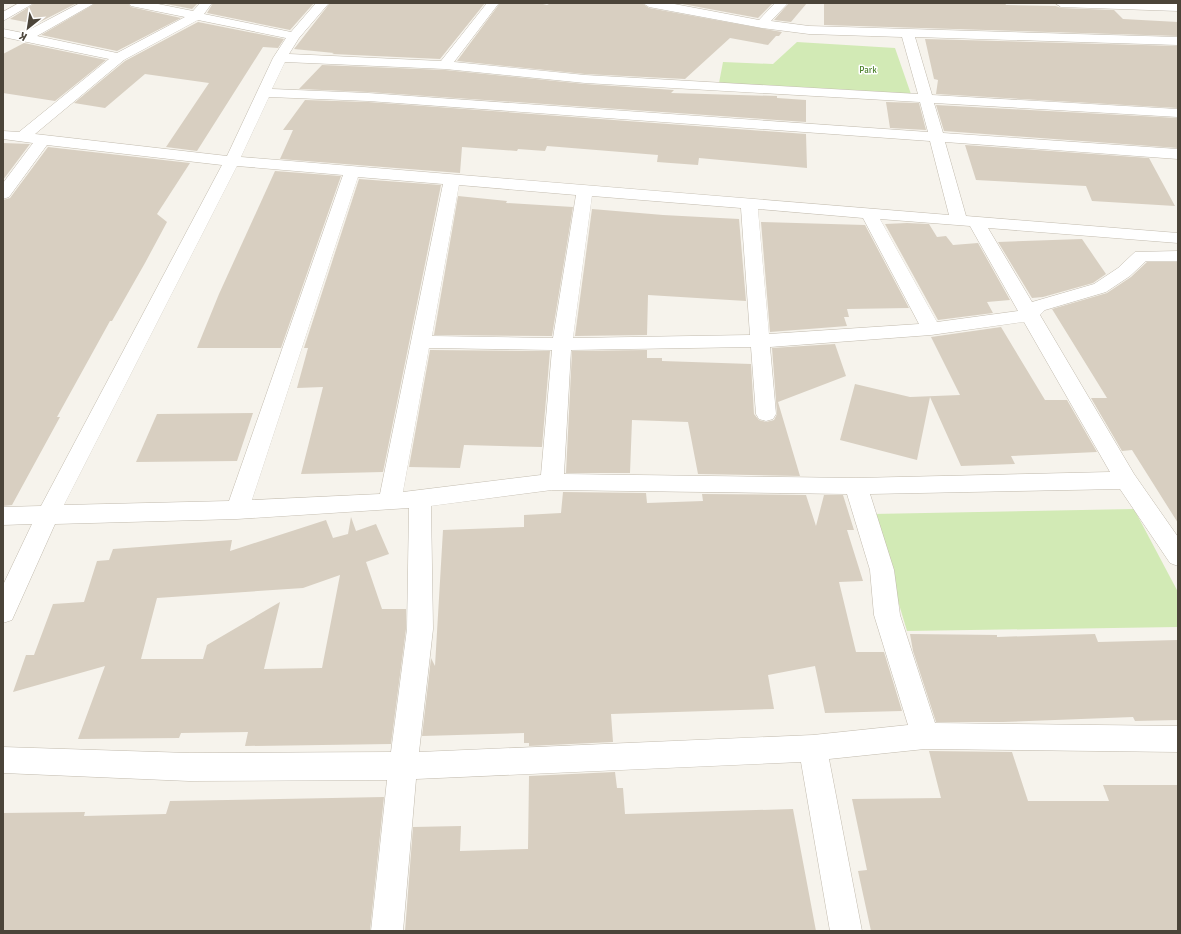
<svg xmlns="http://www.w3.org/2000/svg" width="1181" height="934" font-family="Signika,sans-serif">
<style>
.green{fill:#d2eab5}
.building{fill:#d8cfc1;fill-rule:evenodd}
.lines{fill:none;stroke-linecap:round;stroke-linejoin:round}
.minor-casing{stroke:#c2bbae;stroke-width:1}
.minor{fill:#fff;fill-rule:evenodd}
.labels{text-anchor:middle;stroke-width:3;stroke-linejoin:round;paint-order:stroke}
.far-park-label{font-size:9px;fill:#4a7f2a;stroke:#fff}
</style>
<rect width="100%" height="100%" fill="#f6f3ec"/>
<!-- green -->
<g class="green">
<polygon points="797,42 895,48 912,97 719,83 723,62 773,64"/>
<polygon points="1134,509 1178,592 1178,627 907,631 872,514"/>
</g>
<!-- building -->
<g class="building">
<polygon points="35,3 77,3 36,24 10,19"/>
<polygon points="96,3 128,3 131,7 181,18 117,51 41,35"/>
<polygon points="161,3 198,3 192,9"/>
<polygon points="213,3 314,3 290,30 207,13"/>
<polygon points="330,3 485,3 440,59 332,54 334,53 294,49"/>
<polygon points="500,3 539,3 547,5 551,3 642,3 649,8 782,32 779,36 776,36 768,45 730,38 685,79 585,74 457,61"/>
<polygon points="677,3 773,3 758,18"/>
<polygon points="789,3 807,3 791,22 774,20"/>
<polygon points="824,3 1005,3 1006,5 1056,6 1061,8 1114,10 1123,19 1178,22 1178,36 824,25"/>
<polygon points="198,22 284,39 278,48 263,47 197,151 166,147 209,83 145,74 105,108 74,103 125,61"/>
<polygon points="925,39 1178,46 1178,108 936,94 938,80 934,79"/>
<polygon points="24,43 106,60 55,101 3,93 3,54"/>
<polygon points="322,65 445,70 585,84 674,90 671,93 777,96 777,98 806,100 806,122 368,92 299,89"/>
<polygon points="305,100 368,102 806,134 807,168 699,158 698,165 657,162 658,155 547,146 545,151 518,149 517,151 462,147 460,173 280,159 293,130 283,130"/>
<polygon points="886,102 919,103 926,130 890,128"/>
<polygon points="936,105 1178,118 1178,148 944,131"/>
<polygon points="3,143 30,144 3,180"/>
<polygon points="965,145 1149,158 1175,206 1092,201 1086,186 976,180"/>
<polygon points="48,147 190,163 157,214 167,222 145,263 112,321 110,321 57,417 60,417 12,505 3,506 3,200 10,198"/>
<polygon points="275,171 341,176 281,348 197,348 219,294"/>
<polygon points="359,179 441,185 383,472 301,474 323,387 297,388 308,348 304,348"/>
<polygon points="458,196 507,201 506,203 573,207 552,336 434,335"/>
<polygon points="592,209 663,215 739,219 746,301 648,295 647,335 575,336"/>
<polygon points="761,222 865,225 909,308 847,309 849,317 844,317 847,326 770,332"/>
<polygon points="907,223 929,224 937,237 946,236 953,245 978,243 1010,300 987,302 993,313 938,320 885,224"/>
<polygon points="1082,239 1106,274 1093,283 1043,297 1032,298 998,242"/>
<polygon points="1147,262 1178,262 1178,523 1132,450 1122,451 1091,398 1107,398 1052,309 1107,293 1131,277"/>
<polygon points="1001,327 1045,400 1067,400 1097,452 1011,456 1015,464 961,466 930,397 917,460 840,440 855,384 910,397 960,395 931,337"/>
<polygon points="835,344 846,376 778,402 800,476 698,474 688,422 632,420 630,473 566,473 572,351 647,350 647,358 662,358 662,361 751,364 754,414 759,420 766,422 774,420 777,414 772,348"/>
<polygon points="430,350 550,351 542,447 464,445 460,468 409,467"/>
<polygon points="253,413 237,461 136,462 157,414"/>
<polygon points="563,492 646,493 647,503 703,501 702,494 806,495 816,526 824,495 843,495 854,530 847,530 863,581 839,582 856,652 884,652 902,711 825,713 815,666 768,675 774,709 611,714 613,742 529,746 529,743 524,743 524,733 422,736 431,658 435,666 443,530 524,527 524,515 561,513"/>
<path d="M351 517 356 531 376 524 389 554 366 562 382 609H406V629L391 744 245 746 248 732 181 733 179 738 78 739 105 666 13 692 26 655H34L53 604 84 602 97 561 109 560 113 549 232 540 230 551 326 520 333 538 348 534ZM340 575 322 668 264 669 280 602 207 645 203 659H141L157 598 303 588Z"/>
<polygon points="910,634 997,635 997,637 1095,634 1098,642 1178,640 1178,720 1135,721 1133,717 1003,722 936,722 913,651"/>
<polygon points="929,751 1012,752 1028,801 1109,801 1103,785 1178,785 1178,931 871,931 858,871 867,870 852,799 941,798"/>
<polygon points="615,772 617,788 623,788 625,814 793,809 816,931 405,931 413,827 461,826 460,851 528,849 529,776"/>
<polygon points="384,797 370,931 3,931 3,813 85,812 84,816 166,814 170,801"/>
</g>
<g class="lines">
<defs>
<g id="minor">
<polygon points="19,3 34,3 3,21 3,12"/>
<path d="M80 3H95L37 36 117 53 185 17 131 6 129 3H153L193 11 200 3H212L204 14 291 32 316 3H329L299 38 289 54 441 61 487 3H499L454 62 585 75 918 94 902 37 809 34 762 28 649 7 643 3H669L759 20 775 3H788L771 21 809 26 1178 37V45L915 37 932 95 1178 109V117L934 103 943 133 1178 149V159L945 142 966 216 1178 233V243L988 228 1032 302 1094 284 1118 268 1135 252 1178 251V261H1146L1130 276 1106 292 1045 310 1040 315 1134 474 1178 537V566L1170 563 1120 489 870 494 894 570 900 615 935 723 1178 726V752L925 749 829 759 862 931H830L801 762 416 779 403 931H371L387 780 189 781 3 773V747L189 753 391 752 407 629 409 508 237 519 55 524 12 620 3 623V585L32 524 3 525V507L41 506 222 165 47 145 9 197 3 199V183L33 143 3 139V131L19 132 109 59 3 37V29L23 33ZM198 20 286 38 273 58 227 156 35 134 124 60ZM285 62 445 69 585 83 920 102 928 132 368 93 272 89ZM269 97 368 101 930 141 949 215 241 157ZM237 166 343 175 229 501 64 505ZM358 177 443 184 380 494 252 500ZM459 185 576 195 553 338 432 336ZM592 196 741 208 750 335 573 338ZM758 209 863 218 919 324 769 334ZM880 219 970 226 1018 311 937 322ZM1024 322 1110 472 856 478 564 474 571 350 751 347 756 414 759 419 766 421 773 419 776 414 770 347 931 335ZM429 348 552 350 541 475 403 492ZM552 490 847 494 870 570 874 615 908 725 813 735 419 752 433 629 431 506Z"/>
<polygon points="1055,3 1178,3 1178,11 1061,7"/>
</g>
</defs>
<!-- minor casing -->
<use href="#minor" class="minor-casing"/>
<!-- minor -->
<use href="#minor" class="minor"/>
</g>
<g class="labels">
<!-- far-park labels -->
<g class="far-park-label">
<text x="868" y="73">Park</text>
</g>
</g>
<!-- border -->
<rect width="1181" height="934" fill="none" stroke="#4b4439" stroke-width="8"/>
<!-- north arrow -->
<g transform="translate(28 28) rotate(210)" stroke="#ffffff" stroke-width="3" paint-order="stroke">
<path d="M0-3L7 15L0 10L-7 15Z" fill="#4b4439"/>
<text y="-6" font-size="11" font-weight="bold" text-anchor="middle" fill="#4b4439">K</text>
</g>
</svg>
